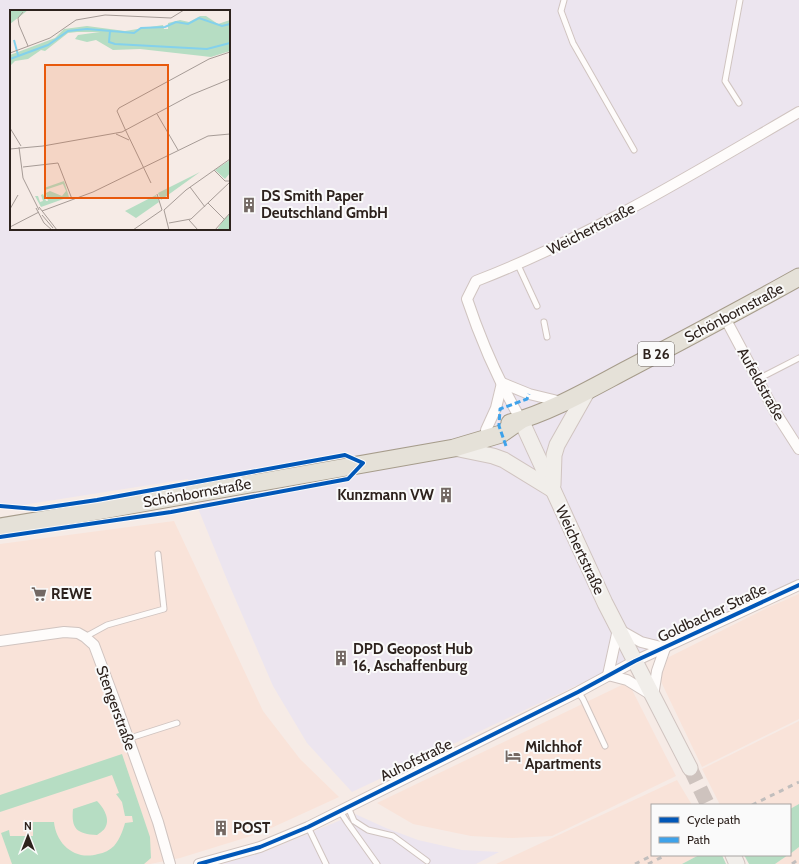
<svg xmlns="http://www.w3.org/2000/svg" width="799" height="864" font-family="Cabin,sans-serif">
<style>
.built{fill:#f9e3d9}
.industrial{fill:#ece5ef;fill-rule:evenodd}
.green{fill:#b6ddc3}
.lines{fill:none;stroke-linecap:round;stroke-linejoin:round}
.secondary-tunnel{stroke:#cec3be;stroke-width:15;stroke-dasharray:15 8;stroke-linecap:butt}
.lane-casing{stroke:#d0c4c0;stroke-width:7}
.street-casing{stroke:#d0c4c0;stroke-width:12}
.secondary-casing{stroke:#d0c4c0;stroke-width:17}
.primary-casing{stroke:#a69c8b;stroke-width:19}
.lane{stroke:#fefcfb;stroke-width:5}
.street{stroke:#fefcfb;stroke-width:10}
.secondary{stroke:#f1eeea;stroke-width:15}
.primary{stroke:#e5e1d8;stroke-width:17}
.rail{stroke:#c1bebd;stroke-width:3;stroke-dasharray:5 5;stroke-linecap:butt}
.quiet{stroke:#3ea2ea;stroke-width:3;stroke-dasharray:6 3;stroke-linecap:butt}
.cycleway-casing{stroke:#fafafa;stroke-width:6}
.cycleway{stroke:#0057b8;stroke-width:4}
.labels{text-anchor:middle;stroke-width:4;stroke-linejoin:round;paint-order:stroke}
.shield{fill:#fafafa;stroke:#6a635f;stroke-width:1}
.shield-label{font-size:14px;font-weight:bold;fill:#2d221d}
.poi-label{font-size:15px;font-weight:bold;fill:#2d221d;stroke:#fafafa;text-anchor:start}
.street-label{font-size:15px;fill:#2d221d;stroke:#fafafa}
.inset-river{fill:none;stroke:#84d1ec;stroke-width:2}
.inset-road{fill:none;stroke:#a69b96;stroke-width:1}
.view{fill:#e8590c;fill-opacity:0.15;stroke:#e8590c;stroke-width:2}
.inset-edge{fill:none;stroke:#2d221d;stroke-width:2}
</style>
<rect width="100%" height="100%" fill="#f6ebe6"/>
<!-- built -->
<g class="built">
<polygon points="174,521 263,711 300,759 339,797 258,834 180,858 150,864 0,864 0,544"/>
<polygon points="799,594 799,719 702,767 653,665 767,608"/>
<polygon points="628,682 676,776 552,836 512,838 471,836 413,824 377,803"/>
<polygon points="799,721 799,804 790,809 790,805 720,805 702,769"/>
<polygon points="677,780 692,805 652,805 652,855 699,855 682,864 496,864"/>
<polygon points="799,847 799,864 775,864 788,855 790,855 790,854"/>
</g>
<!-- industrial -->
<g class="industrial">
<path d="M0 0H799V580L352 792 307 743 273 686 228 582 191 491 188 479 16 506 0 504ZM11 11H229V229H11Z"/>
<polygon points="355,814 386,828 418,840 462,850 499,852 476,864 222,864 267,851"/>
</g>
<!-- green -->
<g class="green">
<path d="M122 754 150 837 151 858 144 864H12L1 833 9 830 10 836H33V822H54C56 844 75 861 98 854 104 853 110 850 114 846 120 839 123 830 125 823L133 822 132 816H125L122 802 116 794 119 793 112 775 0 812V795Z"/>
<path d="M97 801C103 807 111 819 105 828 104 830 100 833 97 835 77 834 71 829 73 809Z"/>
<polygon points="799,804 799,847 790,854 790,809"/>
<polygon points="699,855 722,855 726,864 682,864"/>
<polygon points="744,855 788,855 775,864 749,864"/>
</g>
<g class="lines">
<!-- secondary-tunnel -->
<polyline class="secondary-tunnel" points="690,768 708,805"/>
<defs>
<g id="lane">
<polyline points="564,0 561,11 573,43 634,150"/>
<polyline points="739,103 725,81 740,0"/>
<polyline points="518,265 537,306"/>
<polyline points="544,322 547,337"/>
<polyline points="758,379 799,358"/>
<polyline points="85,637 107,625 164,609 158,554"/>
<polyline points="578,692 583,699 605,746"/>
<polyline points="127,739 177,723"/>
<polyline points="348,807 354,821 368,830 393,836 427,861"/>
<polyline points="340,811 347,822 377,864"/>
<polyline points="308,827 326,864"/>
</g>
<g id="street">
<polyline points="725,318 774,410 799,449"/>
<polyline points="502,383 529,394 562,402"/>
<path d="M521 420C499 382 481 341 467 299L476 281C590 237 694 173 799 112"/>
<polyline points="486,430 496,408 502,383"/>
<polyline points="0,641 64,632 78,633 85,637 94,645 116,704 158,822 170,864"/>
<polyline points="608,675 627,680 653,696 657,671 665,648"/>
<polyline points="608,675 618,629 641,642 665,648"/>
<polyline points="199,864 260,847 308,827 578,692 635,661 799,585"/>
</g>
<g id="secondary">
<polyline points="521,420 605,603 690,768"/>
<polyline points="454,448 493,456 504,460 553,490"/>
<polyline points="553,485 554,455 557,445 588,390"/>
<polyline points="733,855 737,864"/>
</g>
<g id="primary">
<path d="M510 423C551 412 590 389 628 369 685 339 742 309 799 277"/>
<polyline points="0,527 108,509 454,448 501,434 521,420"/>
</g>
</defs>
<!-- lane casing -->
<use href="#lane" class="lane-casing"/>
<!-- street casing -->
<use href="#street" class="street-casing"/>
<!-- secondary casing -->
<use href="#secondary" class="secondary-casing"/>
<!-- primary casing -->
<use href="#primary" class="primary-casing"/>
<!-- lane -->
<use href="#lane" class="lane"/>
<!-- street -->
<use href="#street" class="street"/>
<!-- secondary -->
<use href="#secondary" class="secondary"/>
<!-- primary -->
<use href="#primary" class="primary"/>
<!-- rail -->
<g class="rail">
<polyline points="752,805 799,782"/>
<polyline points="635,864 653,855"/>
<polyline points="648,864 666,855"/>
<polyline points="792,864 799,859"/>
</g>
<!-- quiet -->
<polyline class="quiet" points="506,446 499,426 500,409 527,399 529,394"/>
<defs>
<g id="cycleway">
<polyline points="0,506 36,509 97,500 345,455 363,463 348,479 171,512 0,537"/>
<polyline points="199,864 260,847 308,827 578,692 635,661 799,585"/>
</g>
</defs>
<!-- cycleway casing -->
<use href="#cycleway" class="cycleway-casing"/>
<!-- cycleway -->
<use href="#cycleway" class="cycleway"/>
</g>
<!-- icons -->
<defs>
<symbol id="building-bare" viewBox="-9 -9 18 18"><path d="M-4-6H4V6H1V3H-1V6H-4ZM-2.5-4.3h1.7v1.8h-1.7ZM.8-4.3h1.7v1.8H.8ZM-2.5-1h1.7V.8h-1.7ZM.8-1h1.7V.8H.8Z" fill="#736863" stroke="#fafafa" stroke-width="2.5" paint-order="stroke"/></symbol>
<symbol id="supermarket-bare" viewBox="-9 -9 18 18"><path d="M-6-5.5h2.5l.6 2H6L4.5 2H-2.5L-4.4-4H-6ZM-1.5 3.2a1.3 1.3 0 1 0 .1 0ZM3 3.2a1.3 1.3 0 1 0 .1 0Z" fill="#736863" stroke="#fafafa" stroke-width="2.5" paint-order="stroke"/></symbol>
<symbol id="hotel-bare" viewBox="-9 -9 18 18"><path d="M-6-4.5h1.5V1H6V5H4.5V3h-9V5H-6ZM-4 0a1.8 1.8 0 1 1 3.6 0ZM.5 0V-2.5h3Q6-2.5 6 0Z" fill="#736863" stroke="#fafafa" stroke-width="2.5" paint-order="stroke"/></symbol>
</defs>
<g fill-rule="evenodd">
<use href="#building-bare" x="238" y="194" width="22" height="22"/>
<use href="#building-bare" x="435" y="484" width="22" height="22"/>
<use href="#supermarket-bare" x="28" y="583" width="22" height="22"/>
<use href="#building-bare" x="330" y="647" width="22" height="22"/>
<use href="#hotel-bare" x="502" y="745" width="22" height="22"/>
<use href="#building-bare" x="210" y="817" width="22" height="22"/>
</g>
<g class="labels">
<!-- shield labels -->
<rect class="shield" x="638" y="342" width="36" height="24" rx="3"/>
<g class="shield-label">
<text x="656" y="359">B 26</text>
</g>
<!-- poi labels -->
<g class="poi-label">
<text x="261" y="201">DS Smith Paper<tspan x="261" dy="17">Deutschland GmbH</tspan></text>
<text x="434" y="500" text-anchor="end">Kunzmann VW</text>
<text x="51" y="599">REWE</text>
<text x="353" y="654">DPD Geopost Hub<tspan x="353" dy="17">16, Aschaffenburg</tspan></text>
<text x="525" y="752">Milchhof<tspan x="525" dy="17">Apartments</tspan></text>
<text x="233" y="833">POST</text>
</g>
<!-- street labels -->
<g class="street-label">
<text transform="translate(591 229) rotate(-27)" y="5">Weichertstraße</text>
<text transform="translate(734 313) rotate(-28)" y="5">Schönbornstraße</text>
<text transform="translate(761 384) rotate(61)" y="5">Aufeldstraße</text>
<text transform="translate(197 493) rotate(-10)" y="5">Schönbornstraße</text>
<text transform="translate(580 550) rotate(65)" y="5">Weichertstraße</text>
<text transform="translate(712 613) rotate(-25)" y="5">Goldbacher Straße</text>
<text transform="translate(116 708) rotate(70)" y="5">Stengerstraße</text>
<text transform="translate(416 760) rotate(-26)" y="5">Auhofstraße</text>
</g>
</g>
<!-- overview -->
<g transform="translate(10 10)">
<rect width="220" height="220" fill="#f6ebe6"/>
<path d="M0 0H18L0 14ZM190 6H196L208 14 220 10V41L201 47 130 39 103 40 86 30 77 32 65 29 68 25 90 22H67L58 23 35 41 31 40 18 49 5 51 0 56V45L45 28 54 19 77 16 115 21 153 15 154 19H158V13L170 10 179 12ZM220 150V163L215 169 205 160ZM190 162 151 190 148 183ZM54 171 59 187 31 197 25 186H28L30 192 33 191 31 185 33 184 36 191H38L36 183 40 181 52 186 56 181 53 174 35 180 34 178ZM146 185 149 192 126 208 115 201ZM220 204V220H207L214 209Z" fill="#b6ddc3"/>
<path class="inset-river" d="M100 21 99 32 105 34 197 39 220 33M4 30 8 45M0 49 38 35 58 21 77 19 124 23 131 18 155 17 166 12 178 14 189 8 212 16 220 14"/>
<path class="inset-road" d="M13 2 8 8 9 15 18 36M0 43 40 28 66 10 95 5 161 8 174 0M147 104 168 140M0 118 11 136M115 119 107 101 109 98 199 49 220 42M115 119 141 173M106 124 119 130M9 137 13 168 29 200M0 139 33 136 112 122 181 85 220 69M13 157 48 153 62 189M204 160 215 171H220M180 177 195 197M198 193 214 209M29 197 47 220M26 198 34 213 42 220M0 199 8 185M154 200 176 180 220 149M154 200 159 220M32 201 83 182 198 126 220 124M32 205 43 218M179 210 188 220M159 213 181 209 220 172M0 217 29 202M123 220 152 200 147 184M205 220 220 203"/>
<path class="view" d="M35 55H158V188H35Z"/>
<rect width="220" height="220" class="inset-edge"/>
</g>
<!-- legend -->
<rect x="651" y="804" width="140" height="52" fill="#fafafa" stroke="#a8a4a2"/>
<rect x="659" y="817" width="20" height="6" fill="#0057b8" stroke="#a8a4a2"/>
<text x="687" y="824" font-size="12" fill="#2d221d">Cycle path</text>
<rect x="659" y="837" width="20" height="6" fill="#3ea2ea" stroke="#a8a4a2"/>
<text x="687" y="844" font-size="12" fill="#2d221d">Path</text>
<!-- north arrow -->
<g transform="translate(28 836)" stroke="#fafafa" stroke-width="3" paint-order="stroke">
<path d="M0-3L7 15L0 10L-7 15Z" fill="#2d221d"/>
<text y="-6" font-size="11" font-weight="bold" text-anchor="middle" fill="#2d221d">N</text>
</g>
</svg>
